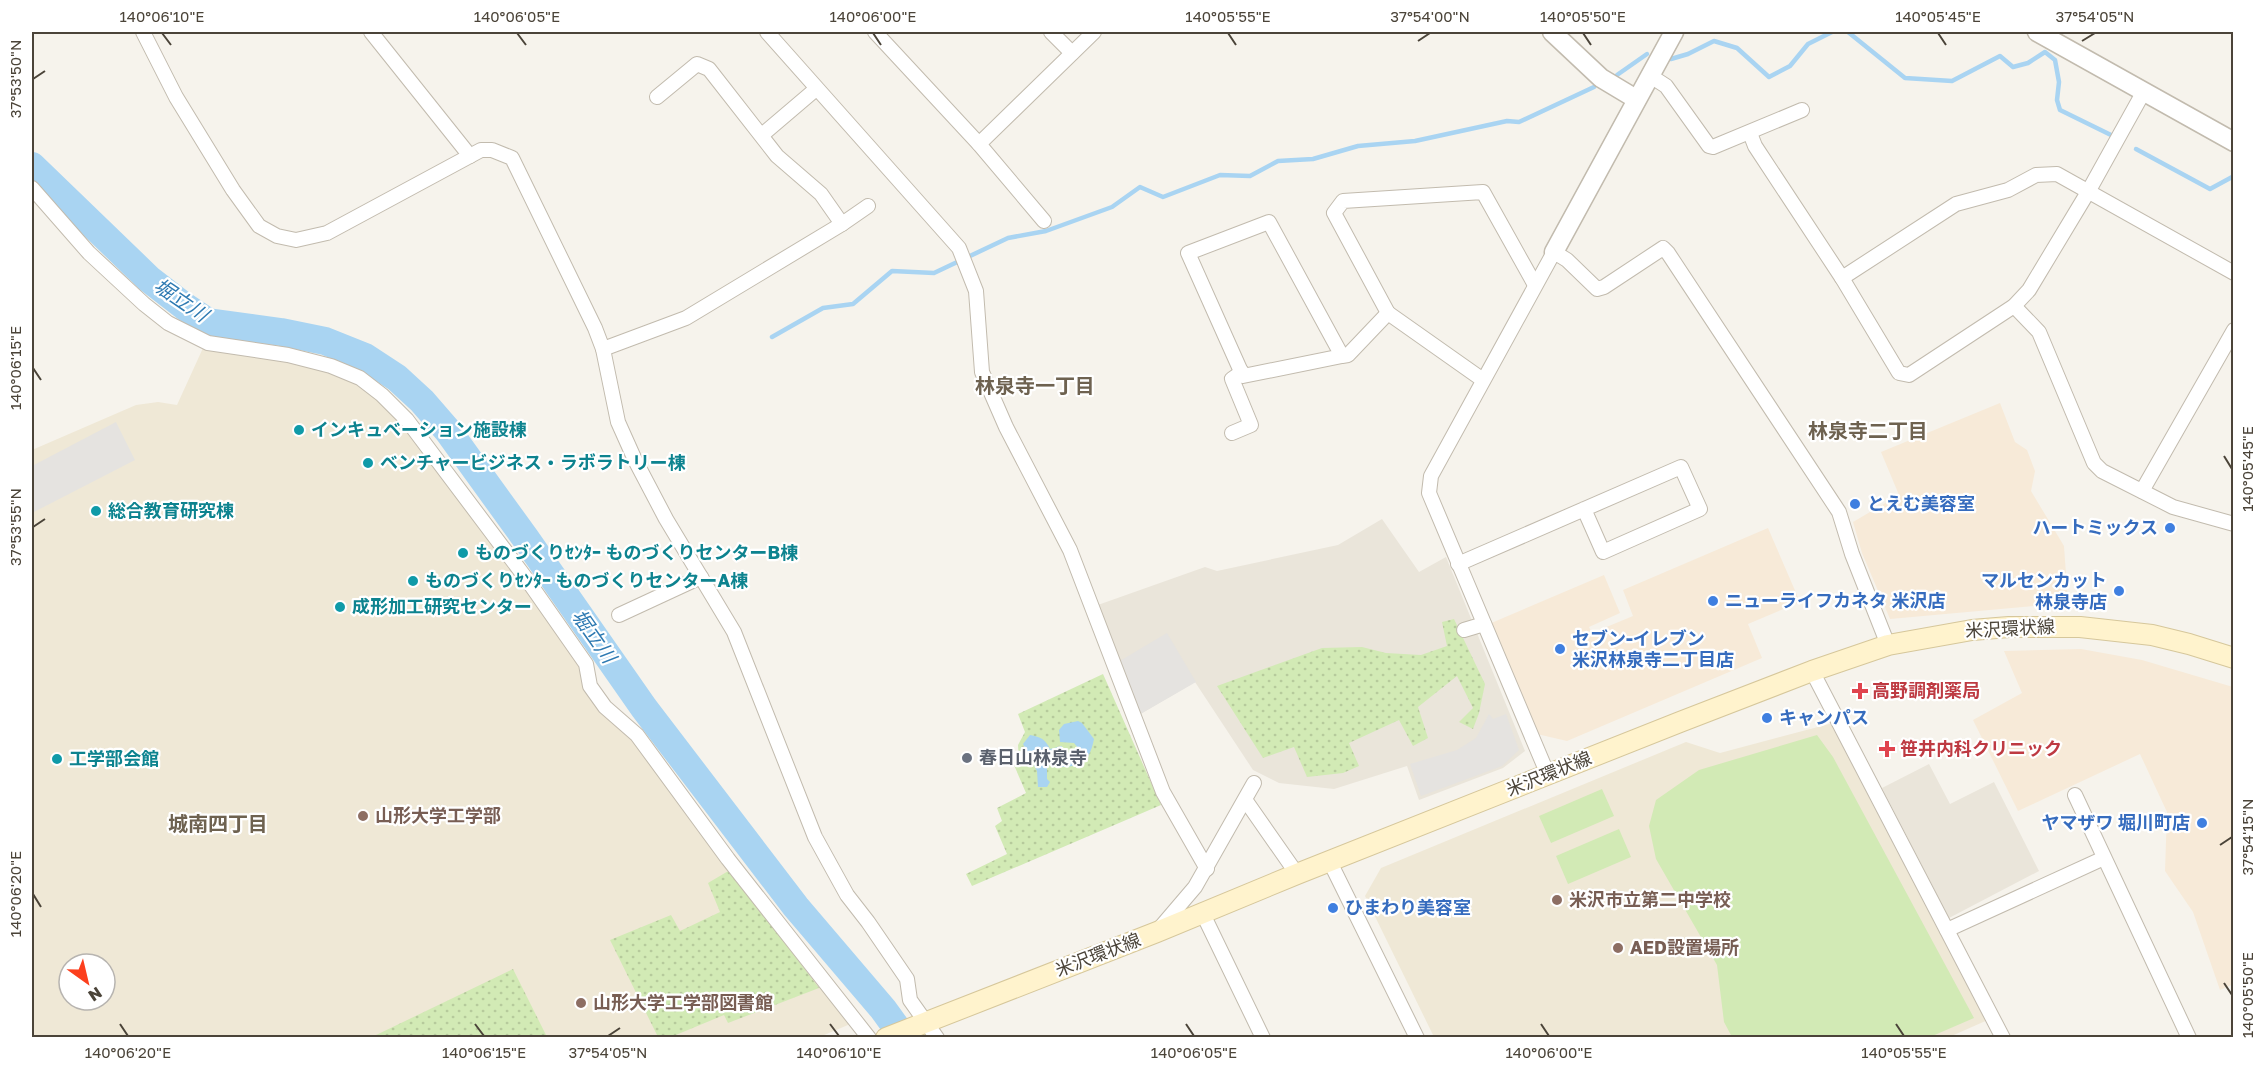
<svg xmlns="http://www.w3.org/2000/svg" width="2265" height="1069" font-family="'Golos Text','Noto Sans JP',sans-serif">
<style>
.residential{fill:#eae5da}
.commercial{fill:#f7ead8}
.education{fill:#efe8d6;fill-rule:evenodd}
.grass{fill:url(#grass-dots)}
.garden{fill:#d2eab5}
.parking{fill:#e5e3e0}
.water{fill:#a9d4f2}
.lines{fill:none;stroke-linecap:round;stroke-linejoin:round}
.stream{stroke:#a9d4f2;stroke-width:4.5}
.river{stroke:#a9d4f2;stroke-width:28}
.minor-casing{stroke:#c2bbae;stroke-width:16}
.tertiary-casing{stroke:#c2bbae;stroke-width:21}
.secondary-casing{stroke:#d6c79b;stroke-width:22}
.minor{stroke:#fff;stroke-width:14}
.tertiary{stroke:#fff;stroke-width:18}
.secondary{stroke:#fff3cd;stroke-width:20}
.ticks{fill:none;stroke:#4b4439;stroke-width:2}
.culture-dot{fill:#0f9aa8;stroke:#fff;stroke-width:2}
.shop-dot{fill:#3f7fe0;stroke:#fff;stroke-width:2}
.health-dot{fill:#e0444e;stroke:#fff;stroke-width:2}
.worship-dot{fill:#6b7280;stroke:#fff;stroke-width:2}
.education-dot{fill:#8d6e63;stroke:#fff;stroke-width:2}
.labels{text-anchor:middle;stroke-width:4.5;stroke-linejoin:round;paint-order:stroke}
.culture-label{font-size:18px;font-weight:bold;fill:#0d838f;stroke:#fff;text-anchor:start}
.shop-label{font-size:18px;font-weight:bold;fill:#366cbe;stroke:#fff;text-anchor:start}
.street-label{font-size:18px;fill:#4b4439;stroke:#fff}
.health-label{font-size:18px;font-weight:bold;fill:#be3a42;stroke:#fff;text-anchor:start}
.worship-label{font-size:18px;font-weight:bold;fill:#5b616d;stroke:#fff;text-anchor:start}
.education-label{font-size:18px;font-weight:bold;fill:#785e54;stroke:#fff;text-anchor:start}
.water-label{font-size:20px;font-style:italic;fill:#2e7ab2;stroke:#fff}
.neighbourhood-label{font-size:20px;font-weight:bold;fill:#6e6250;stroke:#fff}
.neatline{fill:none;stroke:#4b4439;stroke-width:2}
.ticks-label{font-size:15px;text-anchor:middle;fill:#4b4439}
</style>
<defs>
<pattern id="grass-dots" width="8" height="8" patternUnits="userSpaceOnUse" patternTransform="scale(1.5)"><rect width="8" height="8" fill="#d2eab5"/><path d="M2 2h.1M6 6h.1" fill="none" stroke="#b6ca9c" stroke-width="1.8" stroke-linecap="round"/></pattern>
</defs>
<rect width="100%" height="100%" fill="#f6f3ec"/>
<!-- residential -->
<g class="residential">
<polygon points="1382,519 1419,572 1446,557 1525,751 1503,768 1419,800 1407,766 1334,789 1279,783 1253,770 1195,682 1137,716 1095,606 1205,567 1217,571 1338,545"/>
<polygon points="1929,764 1950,804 1994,782 2039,871 1949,918 1882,788"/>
</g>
<!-- commercial -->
<g class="commercial">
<polygon points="2000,403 2015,442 2027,450 2035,471 2031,491 2064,546 2068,603 1890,619 1862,553 1853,522 1899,495 1881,452"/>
<polygon points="1768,528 1800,602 1748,624 1762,658 1567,741 1537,734 1489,624 1604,575 1620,613 1589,627 1592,633 1633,616 1623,590"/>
<polygon points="2081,649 2142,660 2233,687 2234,984 2220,990 2193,912 2165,871 2167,812 2140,754 2018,811 1973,720 2022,693 2004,651"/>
</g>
<!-- education -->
<g class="education">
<path d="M203 348 310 365 350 380 393 412 849 1022 848 1025 817 1038 32 1037V450L136 405 158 402 177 405ZM69 964H105V1000H69Z"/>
<polygon points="1833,723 1990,1019 1947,1038 1434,1037 1365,896 1381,868 1686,742 1720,753"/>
</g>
<!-- grass -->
<g class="grass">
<polygon points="1454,619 1485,684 1479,713 1473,729 1459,722 1473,708 1457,676 1418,707 1428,738 1413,746 1399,720 1349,743 1359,766 1343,773 1307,777 1294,747 1263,758 1217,686 1322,648 1362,647 1386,653 1421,655 1447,646 1442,622"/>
<polygon points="1103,674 1161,805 972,886 966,874 1007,854 995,826 1002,821 997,808 1026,793 1014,765 1019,761 1018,745 1025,732 1018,714"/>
<polygon points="730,870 819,988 728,1023 724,1015 671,1037 658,1037 610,940 671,915 680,931 720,912 708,883"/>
<polygon points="513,969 547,1037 372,1037"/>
</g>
<!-- garden -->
<g class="garden">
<polygon points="1817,735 1833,757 1974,1018 1930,1037 1732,1037 1724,1022 1717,965 1656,859 1649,826 1656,800 1699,770"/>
<polygon points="1602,789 1614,816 1551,843 1539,816"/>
<polygon points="1619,829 1631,857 1568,884 1556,856"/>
</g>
<!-- parking -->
<g class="parking">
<polygon points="116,422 135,460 32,513 32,466"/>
<polygon points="1167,633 1196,682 1137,716 1108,668"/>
<polygon points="1489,714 1493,719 1506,714 1519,750 1502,766 1421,796 1410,764 1457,750 1476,738"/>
</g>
<!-- water -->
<path class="water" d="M1078 721 1082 723 1094 739C1090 759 1083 767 1061 767 1056 767 1053 764 1047 765V779L1050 782 1047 787H1038L1037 771 1023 744 1030 735C1041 737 1045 739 1050 749L1062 746V749L1067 755 1077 754 1078 748 1074 743 1060 742 1059 730 1064 724Z"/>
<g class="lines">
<!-- stream -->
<g class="stream">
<polyline points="1848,32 1905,78 1952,81 2000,56 2013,67 2028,63 2045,52 2055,60 2059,82 2057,100 2060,110 2111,135"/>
<polyline points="1671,59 1688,54 1714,41 1737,48 1769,77 1790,66 1808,44 1832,32"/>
<polyline points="1617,75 1647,54"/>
<polyline points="2136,149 2210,189 2234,176"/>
<polyline points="772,337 823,308 853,304 892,271 934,273 1008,238 1046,231 1112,207 1140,187 1163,197 1220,175 1250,176 1278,161 1313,159 1358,146 1415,141 1507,121 1519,122 1594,87"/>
</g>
<!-- river -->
<polyline class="river" points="32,166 149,279 184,306 208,322 281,332 325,341 365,357 397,378 422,401 448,431 526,539 644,708 796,907 883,1009 904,1038"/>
<defs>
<g id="minor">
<polyline points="143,32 176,97 233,190 259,226 277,236 296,240 327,233 481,150 492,150 512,158 595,328 603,349 618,422 635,460 666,519 734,632 815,837 847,895 868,922 907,979 910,1000 937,1038"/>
<polyline points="371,32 470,156"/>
<polyline points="767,32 959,248 976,291 982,372 1006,427 1070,550 1163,792 1207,869"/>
<polyline points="875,32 979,144 1044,221"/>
<polyline points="1051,32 1072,53"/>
<polyline points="1649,75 1666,86 1709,146 1713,147 1802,110"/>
<polyline points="657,97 697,64 709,69 777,156 821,194 842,224"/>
<polyline points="1750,133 1755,146 1842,278 1899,373 1909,375 2014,306 2029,290 2088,192 2143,93"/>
<polyline points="762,135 816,89"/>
<polyline points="979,144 1094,32"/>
<polyline points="32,188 89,253 144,304 168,323 208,343 288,355 331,366 360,378 382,395 407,420 528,581 586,664 590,686 605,707 637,735 728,859 869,1038"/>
<polyline points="1842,278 1956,204 2008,190 2036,175 2057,174 2234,273"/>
<polyline points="2014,306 2039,332 2094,463 2102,471 2173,507 2234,524"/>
<polyline points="1388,313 1334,213 1343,201 1483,192 1535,285"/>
<polyline points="603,349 686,318 842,224 868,206"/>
<polyline points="1342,356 1269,222 1188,253 1243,376 1342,356 1348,355 1388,313 1483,380"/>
<polyline points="1232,433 1251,425 1232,379 1242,372"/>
<polyline points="2142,491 2234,330"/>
<polyline points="1458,564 1681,467 1700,509 1603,552 1584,509"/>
<polyline points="619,615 701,577"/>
<polyline points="1464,630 1484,624"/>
<polyline points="1812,671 2003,1038"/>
<polyline points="1548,775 1429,493 1431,476 1554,252 1567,260 1597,289 1604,287 1663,248 1668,253 1839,512 1852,554 1888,645"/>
<polyline points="2075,795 2189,1038"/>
<polyline points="1246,801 1297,874"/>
<polyline points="1330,862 1417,1038"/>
<polyline points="1202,912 1263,1038"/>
<polyline points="1160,928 1195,887 1254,783"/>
<polyline points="1947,930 2104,858"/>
</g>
<g id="tertiary">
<polyline points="1552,32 1601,78 1636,99"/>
<polyline points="2037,32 2234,142"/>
<polyline points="1554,252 1674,32"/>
</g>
<polyline id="secondary" points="886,1038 1157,932 1297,874 1680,722 1812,671 1888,645 1972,630 2009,627 2080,627 2152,635 2189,644 2234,658"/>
</defs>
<!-- minor casing -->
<use href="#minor" class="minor-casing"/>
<!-- tertiary casing -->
<use href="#tertiary" class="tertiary-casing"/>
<!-- secondary casing -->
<use href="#secondary" class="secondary-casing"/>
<!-- minor -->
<use href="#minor" class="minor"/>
<!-- tertiary -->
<use href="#tertiary" class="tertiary"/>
<!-- secondary -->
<use href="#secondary" class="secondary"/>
</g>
<!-- ticks -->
<path class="ticks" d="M162 33 171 45M517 33 526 45M873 33 881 45M1228 33 1236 45M1583 33 1591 45M1938 33 1946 45M1418 41 1430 33M2082 41 2095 33M33 79 45 71M33 368 41 380M2224 456 2232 469M33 527 45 519M2220 845 2232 837M33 894 41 907M2224 983 2232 995M120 1024 128 1036M475 1024 484 1036M830 1024 839 1036M1186 1024 1194 1036M1541 1024 1549 1036M1896 1024 1904 1036M608 1036 620 1028"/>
<!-- markers -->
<g class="culture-dot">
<circle cx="299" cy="430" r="6"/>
<circle cx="368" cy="463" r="6"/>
<circle cx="96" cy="511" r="6"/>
<circle cx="463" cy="553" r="6"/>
<circle cx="413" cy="581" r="6"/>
<circle cx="340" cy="607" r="6"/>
<circle cx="57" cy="759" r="6"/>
</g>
<g class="shop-dot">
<circle cx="1855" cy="504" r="6"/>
<circle cx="2170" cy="528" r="6"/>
<circle cx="2119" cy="591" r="6"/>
<circle cx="1713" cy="601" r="6"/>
<circle cx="1560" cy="649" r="6"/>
<circle cx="1767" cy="718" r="6"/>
<circle cx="2202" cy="823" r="6"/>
<circle cx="1333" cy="908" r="6"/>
</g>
<g class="health-dot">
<path d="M1857 682h6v6h6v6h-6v6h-6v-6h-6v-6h6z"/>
<path d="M1884 740h6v6h6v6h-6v6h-6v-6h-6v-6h6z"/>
</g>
<circle class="worship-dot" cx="967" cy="758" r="6"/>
<g class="education-dot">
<circle cx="363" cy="816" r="6"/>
<circle cx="1557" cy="900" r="6"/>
<circle cx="1618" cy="948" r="6"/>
<circle cx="581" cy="1003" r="6"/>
</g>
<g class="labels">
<!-- culture labels -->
<g class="culture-label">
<text x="311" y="436">インキュベーション施設棟</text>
<text x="380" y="469">ベンチャービジネス・ラボラトリー棟</text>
<text x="108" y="517">総合教育研究棟</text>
<text x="475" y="559">ものづくりｾﾝﾀｰ ものづくりセンターB棟</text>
<text x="425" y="587">ものづくりｾﾝﾀｰ ものづくりセンターA棟</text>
<text x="352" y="613">成形加工研究センター</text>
<text x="69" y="765">工学部会館</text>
</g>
<!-- shop labels -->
<g class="shop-label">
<text x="1867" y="510">とえむ美容室</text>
<text x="2158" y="534" text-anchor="end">ハートミックス</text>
<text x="2107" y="587" text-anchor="end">マルセンカット<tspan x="2107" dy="21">林泉寺店</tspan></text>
<text x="1725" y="607">ニューライフカネタ 米沢店</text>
<text x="1572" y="645">セブン-イレブン<tspan x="1572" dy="21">米沢林泉寺二丁目店</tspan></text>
<text x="1779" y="724">キャンパス</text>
<text x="2190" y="829" text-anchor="end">ヤマザワ 堀川町店</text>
<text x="1345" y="914">ひまわり美容室</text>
</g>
<!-- street labels -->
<g class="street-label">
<text transform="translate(2010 629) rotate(-3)" y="6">米沢環状線</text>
<text transform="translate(1549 774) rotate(-22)" y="6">米沢環状線</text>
<text transform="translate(1098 955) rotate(-21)" y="6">米沢環状線</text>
</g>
<!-- health labels -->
<g class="health-label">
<text x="1872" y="697">高野調剤薬局</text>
<text x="1900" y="755">笹井内科クリニック</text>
</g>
<!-- worship labels -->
<g class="worship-label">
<text x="979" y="764">春日山林泉寺</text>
</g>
<!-- education labels -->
<g class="education-label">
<text x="375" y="822">山形大学工学部</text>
<text x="1569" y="906">米沢市立第二中学校</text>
<text x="1630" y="954">AED設置場所</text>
<text x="593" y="1009">山形大学工学部図書館</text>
</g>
<!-- water labels -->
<g class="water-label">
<text transform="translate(181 300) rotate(34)" y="7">堀立川</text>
<text transform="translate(594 636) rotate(55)" y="7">堀立川</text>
</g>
<!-- neighbourhood labels -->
<g class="neighbourhood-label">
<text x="1035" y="393">林泉寺一丁目</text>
<text x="1868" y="438">林泉寺二丁目</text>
<text x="218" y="831">城南四丁目</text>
</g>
</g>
<!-- border -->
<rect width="2265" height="1069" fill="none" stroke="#ffffff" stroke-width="66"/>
<!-- north arrow -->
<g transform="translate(87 982) rotate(146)"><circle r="28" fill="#ffffff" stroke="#b7b4b0" stroke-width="1.5"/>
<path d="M0-4.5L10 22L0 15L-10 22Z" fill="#fc3f1d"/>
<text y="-9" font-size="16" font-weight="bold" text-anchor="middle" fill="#4b4439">N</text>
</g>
<rect x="33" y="33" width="2199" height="1003" class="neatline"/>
<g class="ticks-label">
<text x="162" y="22">140°06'10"E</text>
<text x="517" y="22">140°06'05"E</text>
<text x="873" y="22">140°06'00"E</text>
<text x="1228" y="22">140°05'55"E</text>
<text x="1430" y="22">37°54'00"N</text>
<text x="1583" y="22">140°05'50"E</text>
<text x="1938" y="22">140°05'45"E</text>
<text x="2095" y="22">37°54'05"N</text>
<text transform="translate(16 79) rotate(-90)" y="5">37°53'50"N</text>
<text transform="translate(16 368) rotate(-90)" y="5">140°06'15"E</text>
<text transform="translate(2248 469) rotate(-90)" y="5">140°05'45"E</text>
<text transform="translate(16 527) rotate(-90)" y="5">37°53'55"N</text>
<text transform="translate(2248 837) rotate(-90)" y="5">37°54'15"N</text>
<text transform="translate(16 894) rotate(-90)" y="5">140°06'20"E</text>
<text transform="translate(2248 995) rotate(-90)" y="5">140°05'50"E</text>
<text x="128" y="1058">140°06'20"E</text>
<text x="484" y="1058">140°06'15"E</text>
<text x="608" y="1058">37°54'05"N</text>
<text x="839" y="1058">140°06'10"E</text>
<text x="1194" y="1058">140°06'05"E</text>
<text x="1549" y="1058">140°06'00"E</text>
<text x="1904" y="1058">140°05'55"E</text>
</g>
</svg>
